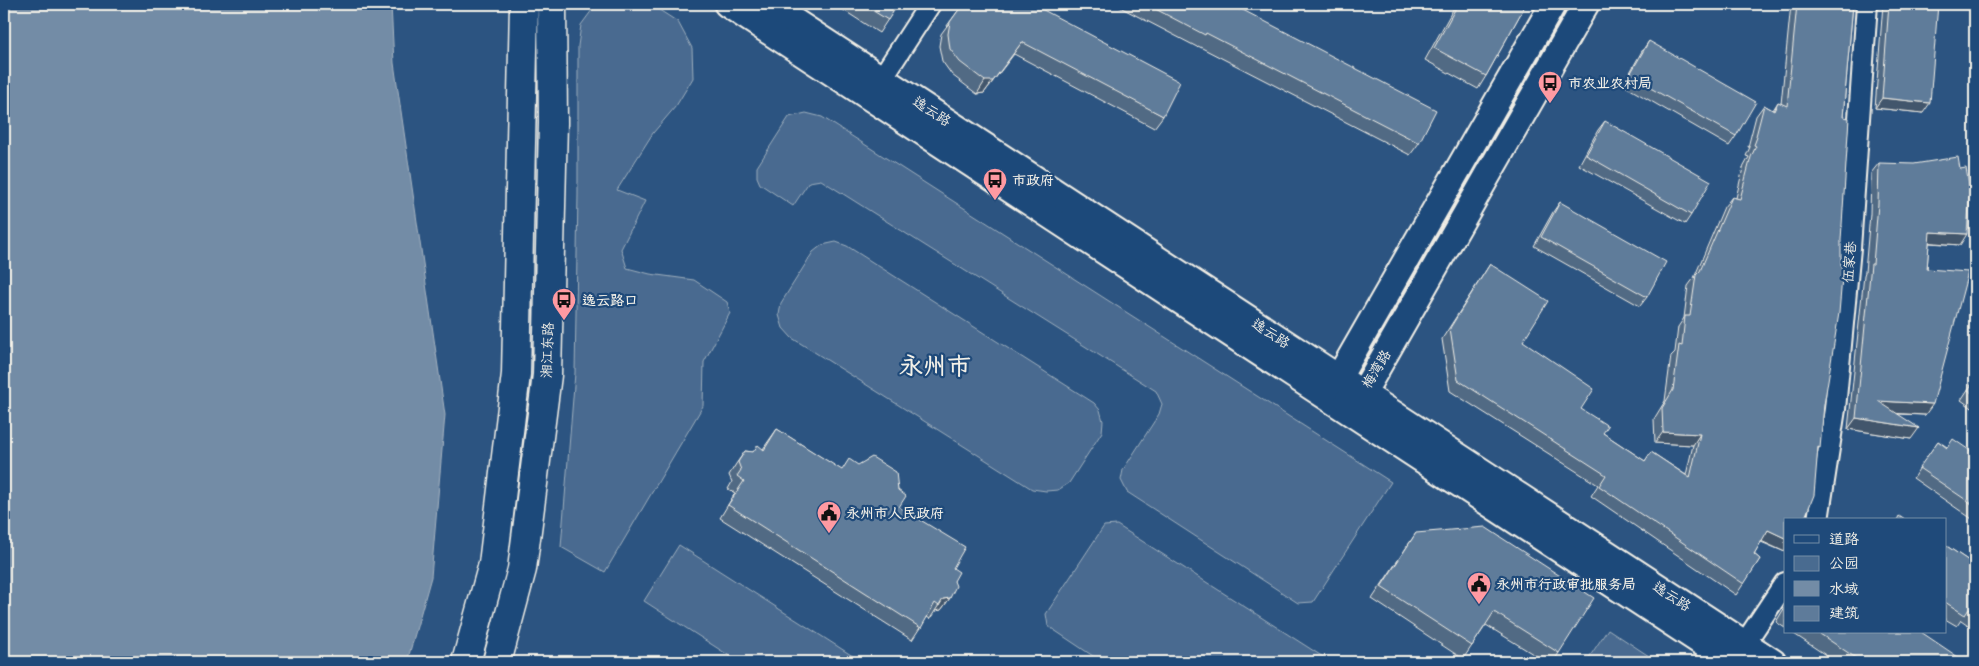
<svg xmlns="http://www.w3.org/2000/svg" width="1979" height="666" font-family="'Patrick Hand','LXGW WenKai TC',sans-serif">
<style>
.green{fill:#496b90;stroke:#9eaebc}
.water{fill:#738ca6;stroke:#a7b4c0}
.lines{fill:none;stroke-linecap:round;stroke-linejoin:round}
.minor-casing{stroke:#f4f1e8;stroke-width:24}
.tertiary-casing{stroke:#f4f1e8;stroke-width:29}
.secondary-casing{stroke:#f4f1e8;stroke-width:31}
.minor{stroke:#1f4a7a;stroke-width:20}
.tertiary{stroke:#1f4a7a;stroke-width:25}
.secondary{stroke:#1f4a7a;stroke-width:28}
.wall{fill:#516a84;stroke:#f4f1e8}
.shaded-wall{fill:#42566c;stroke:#f4f1e8}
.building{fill:#5e7b9a;stroke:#f4f1e8}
.labels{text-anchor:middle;stroke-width:4.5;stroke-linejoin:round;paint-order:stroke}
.poi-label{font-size:14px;font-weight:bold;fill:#f4f1e8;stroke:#1f4a7a;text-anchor:start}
.street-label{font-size:14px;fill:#f4f1e8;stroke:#1f4a7a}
.town-label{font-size:24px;font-weight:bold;fill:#f4f1e8;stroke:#1f4a7a}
</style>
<rect width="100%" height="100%" fill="#2c5481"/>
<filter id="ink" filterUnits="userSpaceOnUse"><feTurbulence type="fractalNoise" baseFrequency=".02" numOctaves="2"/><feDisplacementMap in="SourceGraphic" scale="10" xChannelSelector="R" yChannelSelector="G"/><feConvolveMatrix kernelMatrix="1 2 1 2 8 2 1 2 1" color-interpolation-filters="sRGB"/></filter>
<g filter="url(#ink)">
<!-- green -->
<g class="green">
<polygon points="598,4 650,4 678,22 692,48 693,78 676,106 653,133 617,190 645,201 621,249 627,268 650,274 694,280 727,302 730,313 704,362 703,406 605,572 561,547 575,373 578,194 578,46 581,25 595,6"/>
<polygon points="806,113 822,117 1391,482 1313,602 1298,603 1127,492 1121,480 1123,470 1159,414 1162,404 1156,391 821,180 809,182 793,206 760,184 757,177 757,167 789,117"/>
<polygon points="836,242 847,246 1094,403 1100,410 1103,421 1102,432 1069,483 1058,490 1046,491 1032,489 792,338 783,328 779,315 781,303 813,252 822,245"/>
<polygon points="1117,525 1331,662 1102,662 1048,626 1046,614 1104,526"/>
<polygon points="679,545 862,662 739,662 644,601"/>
<polygon points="1608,629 1658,662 1586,662"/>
</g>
<!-- water -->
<polygon class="water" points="4,4 391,4 394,63 445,415 431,577 407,662 4,662"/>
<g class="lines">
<defs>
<g id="minor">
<polyline points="882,78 930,4"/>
<polyline points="1818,520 1835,409 1850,248 1867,4"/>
<polyline points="1745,643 1785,583"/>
</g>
<g id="tertiary">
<polyline points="727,4 1731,662"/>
<polyline points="768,4 1773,662"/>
<polyline points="1339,393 1339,377 1553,4"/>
<polyline points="1348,400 1363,393 1586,4"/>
</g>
<g id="secondary">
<polyline points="466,662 493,564 516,374 524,4"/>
<polyline points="497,662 522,569 547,375 553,123 552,4"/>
</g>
</defs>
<!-- minor casing -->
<use href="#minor" class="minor-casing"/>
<!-- tertiary casing -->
<use href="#tertiary" class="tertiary-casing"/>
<!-- secondary casing -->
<use href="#secondary" class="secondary-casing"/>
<!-- minor -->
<use href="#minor" class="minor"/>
<!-- tertiary -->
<use href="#tertiary" class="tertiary"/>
<!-- secondary -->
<use href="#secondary" class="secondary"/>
</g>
<!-- wall -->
<g class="wall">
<polygon points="834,4 898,4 879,33"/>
<polygon points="963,4 1163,116 1154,128 1014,54 984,93 977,94 952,75 942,61 939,46 941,34"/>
<polygon points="1114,4 1228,4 1419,143 1410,155 1198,46 1197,47"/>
<polygon points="1456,4 1526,4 1486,76 1478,89 1425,60"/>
<polygon points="1791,4 1853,4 1843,117 1824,405 1817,452 1785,552 1761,542 1754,554 1760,559 1736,595 1591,496 1598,485 1450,391 1442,339 1490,264 1523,341 1581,409 1603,433 1645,461 1651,452 1686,475 1693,445 1655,443 1654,419 1665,401 1671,356 1675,352 1678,327 1684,318 1688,286 1694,278 1724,207 1732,197 1736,198 1743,168 1749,157 1746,156 1750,147 1748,147 1756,116 1764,105 1773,110 1778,102 1781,104"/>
<polygon points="1883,4 1938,4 1923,113 1875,108"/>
<polygon points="1649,41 1736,136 1729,146 1623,85 1642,51"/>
<polygon points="1605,121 1691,215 1685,224 1579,165 1598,130"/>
<polygon points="1879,163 1960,245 1929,243 1927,269 1925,415 1897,414 1911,439 1848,429 1864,275 1865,272 1870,214 1871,173"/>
<polygon points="1560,202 1647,297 1640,306 1534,246 1553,212"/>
<polygon points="1975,379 1975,410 1961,400"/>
<polygon points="777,429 899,507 953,568 954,581 950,598 941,610 935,611 930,619 927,617 912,640 720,518 735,493 728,489 732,482 729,475 736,464 745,451 753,452 763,449"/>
<polygon points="1938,441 1947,447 1975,454 1975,521 1913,478"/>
<polygon points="1416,533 1559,653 1553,662 1546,662 1486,625 1463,659 1372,599"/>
<polygon points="1945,545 1975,565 1975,620 1971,627 1961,620 1957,626 1945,619"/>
<polygon points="1785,607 1785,628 1776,622"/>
<polygon points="1791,632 1921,632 1955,662 1836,662"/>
</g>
<!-- shaded-wall -->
<g class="shaded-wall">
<polygon points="1022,42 984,93 977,94 985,81"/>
<polygon points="1882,98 1930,103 1923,113 1875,108"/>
<polygon points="1930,232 1967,234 1960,245 1922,242"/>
<polygon points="1878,401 1933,404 1925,415 1871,412"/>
<polygon points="1856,418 1919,428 1911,439 1848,429"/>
<polygon points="1663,432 1700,434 1693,445 1655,443"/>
<polygon points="1768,530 1785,538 1785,552 1761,541"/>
<polygon points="950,598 941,610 935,611 943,599"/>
</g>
<!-- building -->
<g class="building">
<polygon points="862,4 898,4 888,20"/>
<polygon points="963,4 1032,4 1180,82 1163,116 1022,42 993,81 985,81 960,62 950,49 948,34 950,22"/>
<polygon points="1146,4 1228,4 1240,10 1241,9 1436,110 1419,143 1206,33 1205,35"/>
<polygon points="1458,4 1526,4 1486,76 1434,48"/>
<polygon points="1797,4 1853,4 1843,117 1849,118 1841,240 1841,266 1843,266 1839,313 1824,405 1820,448 1818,447 1814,495 1804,520 1785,520 1785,538 1768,530 1754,554 1760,559 1744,584 1599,486 1606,475 1458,380 1450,328 1490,264 1548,301 1523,341 1594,389 1581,409 1608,426 1603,433 1645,461 1651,452 1690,478 1700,434 1663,432 1662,408 1673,390 1679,345 1682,346 1685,316 1690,316 1696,275 1700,271 1732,197 1740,199 1751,157 1756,146 1754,145 1757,137 1756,136 1764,105 1774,111 1778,102 1787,106"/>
<polygon points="1889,4 1938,4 1930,103 1882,98"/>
<polygon points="1649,41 1756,102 1736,136 1629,76"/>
<polygon points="1605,121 1711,181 1691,215 1586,155"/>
<polygon points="1958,157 1960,169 1966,168 1970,191 1967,234 1930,232 1927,269 1968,272 1933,404 1878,401 1919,428 1856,418 1871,264 1873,264 1878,204 1879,163 1914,164"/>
<polygon points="1560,202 1666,262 1647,297 1541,237"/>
<polygon points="1975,379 1975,395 1968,390"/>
<polygon points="777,429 842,470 849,459 858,465 872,457 896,472 898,490 906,496 899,507 965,547 953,568 959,572 954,581 956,586 950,598 943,599 939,606 935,603 921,628 728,505 744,481 737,476 741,470 738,462 745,451 753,452 758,445 764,450"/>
<polygon points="1953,439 1975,454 1975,506 1919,468 1938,441 1947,448"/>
<polygon points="1899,516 1905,520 1897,520"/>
<polygon points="1485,527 1594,598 1559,653 1494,612 1472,646 1381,587 1416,533"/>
<polygon points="1945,545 1975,565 1975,613 1969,609 1965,615 1945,602"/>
<polygon points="1817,632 1921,632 1958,657 1955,662 1862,662"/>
</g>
</g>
<!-- icons -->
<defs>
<symbol id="bus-pin" viewBox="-11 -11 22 30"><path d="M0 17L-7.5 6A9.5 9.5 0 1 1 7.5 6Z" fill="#ff9aa2" stroke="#1f4a7a"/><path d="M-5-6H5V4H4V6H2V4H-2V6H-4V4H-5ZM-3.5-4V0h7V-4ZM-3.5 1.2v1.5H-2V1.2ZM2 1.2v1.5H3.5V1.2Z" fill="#111"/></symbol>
<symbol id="civic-pin" viewBox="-11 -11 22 30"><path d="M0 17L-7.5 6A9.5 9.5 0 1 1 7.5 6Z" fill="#ff9aa2" stroke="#1f4a7a"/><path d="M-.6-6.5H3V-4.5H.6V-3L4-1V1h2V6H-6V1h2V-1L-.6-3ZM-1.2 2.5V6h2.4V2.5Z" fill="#111"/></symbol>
</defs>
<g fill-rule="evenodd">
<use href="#bus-pin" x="1536" y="69" width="28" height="38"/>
<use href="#bus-pin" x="981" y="166" width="28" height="38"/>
<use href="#bus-pin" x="550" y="286" width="28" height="38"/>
<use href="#civic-pin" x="815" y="499" width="28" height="38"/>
<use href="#civic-pin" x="1465" y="570" width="28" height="38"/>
</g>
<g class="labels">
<!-- poi labels -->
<g class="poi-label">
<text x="1568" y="88">市农业农村局</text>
<text x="1012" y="185">市政府</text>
<text x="582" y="305">逸云路口</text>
<text x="846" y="518">永州市人民政府</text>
<text x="1496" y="589">永州市行政审批服务局</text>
</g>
<!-- street labels -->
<g class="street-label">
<text transform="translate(932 111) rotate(33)" y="5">逸云路</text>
<text transform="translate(1849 262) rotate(-85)" y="5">伍家巷</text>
<text transform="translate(1271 333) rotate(33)" y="5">逸云路</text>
<text transform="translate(547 350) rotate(-88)" y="5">湘江东路</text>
<text transform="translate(1376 369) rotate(-59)" y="5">梅湾路</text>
<text transform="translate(1672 596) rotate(33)" y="5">逸云路</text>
</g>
<!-- town labels -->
<g class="town-label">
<text x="935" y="374">永州市</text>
</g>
</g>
<!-- margin -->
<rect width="1979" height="666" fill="none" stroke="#1f4a7a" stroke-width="20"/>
<rect x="10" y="10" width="1959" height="646" fill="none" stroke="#f4f1e8" stroke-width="2" filter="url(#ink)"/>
<!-- legend -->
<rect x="1784" y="518" width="162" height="115" fill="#1f4a7a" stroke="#748da6"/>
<rect x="1794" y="535" width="25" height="8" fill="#1f4a7a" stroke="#748da6"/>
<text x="1829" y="544" font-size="15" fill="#f4f1e8">道路</text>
<rect x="1794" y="556" width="25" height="15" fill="#496b90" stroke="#748da6"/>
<text x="1829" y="568" font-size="15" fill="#f4f1e8">公园</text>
<rect x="1794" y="581" width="25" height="15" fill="#738ca6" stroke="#748da6"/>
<text x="1829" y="594" font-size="15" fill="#f4f1e8">水域</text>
<rect x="1794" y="606" width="25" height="15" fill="#5e7b9a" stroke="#748da6"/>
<text x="1829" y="618" font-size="15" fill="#f4f1e8">建筑</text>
</svg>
